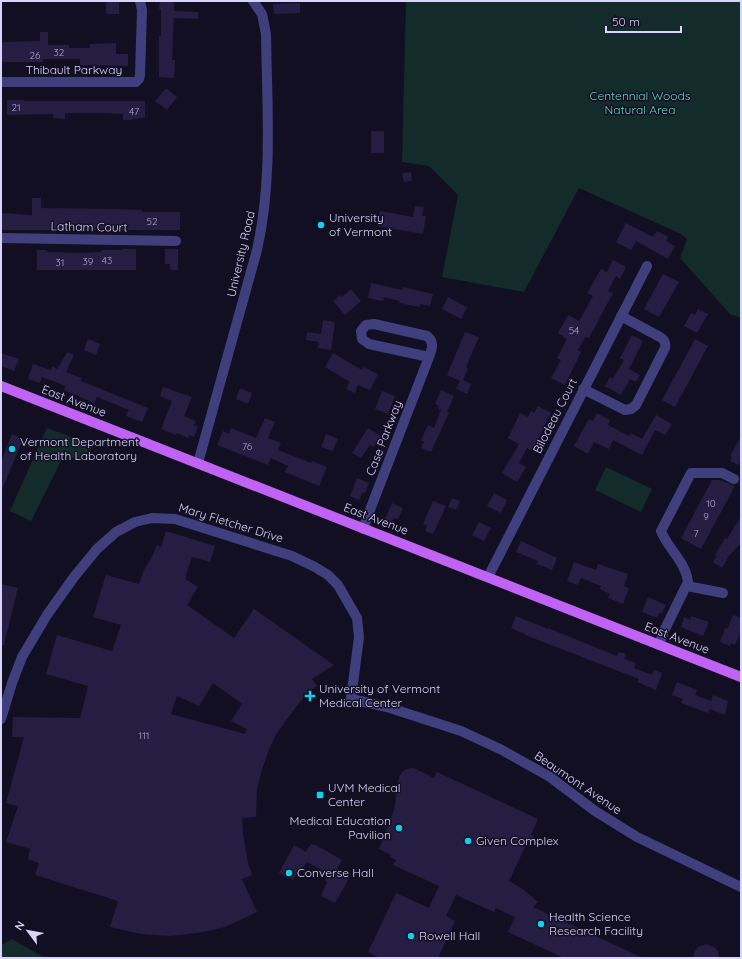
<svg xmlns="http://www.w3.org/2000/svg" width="742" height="959" font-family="Quicksand,sans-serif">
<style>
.green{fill:#132b2b}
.building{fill:#251d42;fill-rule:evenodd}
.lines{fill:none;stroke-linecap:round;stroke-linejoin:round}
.minor{stroke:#413e7e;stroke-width:10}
.major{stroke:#c063f4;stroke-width:10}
.poi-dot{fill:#11d1ea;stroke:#130f22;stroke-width:1.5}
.labels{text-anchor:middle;stroke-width:3;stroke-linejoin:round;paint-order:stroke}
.number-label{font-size:10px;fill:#aca6ce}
.street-label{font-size:12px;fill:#d9d4fc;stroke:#130f22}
.park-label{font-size:12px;fill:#65d7bc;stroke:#130f22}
.poi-label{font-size:12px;fill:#d9d4fc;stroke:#130f22;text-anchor:start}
</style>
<rect width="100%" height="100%" fill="#130f22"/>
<!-- green -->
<g class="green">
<polygon points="406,1 741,1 741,318 730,314 680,258 687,239 681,234 579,188 524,292 442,277 458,195 429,166 402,162"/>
<polygon points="47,428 93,445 85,462 64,455 31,521 10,511"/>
<polygon points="606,467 652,489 641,512 595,490"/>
<polygon points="12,939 45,958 1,958 1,945"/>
</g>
<!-- building -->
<g class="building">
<rect x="106" y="1" width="13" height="13"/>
<polygon points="160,1 174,1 174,11 198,12 198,19 174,18 172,60 175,60 174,78 159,77 159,36 161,36 161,9 159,9"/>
<polygon points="300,3 300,13 274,14 273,4"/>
<polygon points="40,32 48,32 48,45 69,45 69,48 90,48 90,44 116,43 116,54 128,54 128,66 80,65 80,59 43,59 43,62 1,62 1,42 40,41"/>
<polygon points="166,88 177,97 167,110 155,101"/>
<polygon points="7,100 24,100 24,101 145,101 145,118 132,119 132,120 123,120 123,114 99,113 65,113 65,119 53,118 53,114 7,115"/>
<rect x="371" y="131" width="13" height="22"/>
<polygon points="411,172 412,181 404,182 402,173"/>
<polygon points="32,198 41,198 41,208 116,209 142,210 142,212 180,212 180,230 1,230 1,213 32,215"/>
<polygon points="415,206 424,207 422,216 426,216 423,234 377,226 380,211 413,217"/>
<polygon points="626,223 653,237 657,231 668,237 666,241 675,246 668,259 636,241 631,250 616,242"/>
<polygon points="122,249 136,249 136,270 37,270 37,250 47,250 47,252 81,253 101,252 101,250 122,250"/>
<polygon points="165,249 178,249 178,270 170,270 170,264 165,264"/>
<polygon points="613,260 626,267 620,279 616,276 608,291 613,293 589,338 585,337 578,350 581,352 565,385 551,378 561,360 557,358 567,339 558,333 568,315 579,321 593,296 587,293 601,269 607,272"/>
<polygon points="663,274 679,282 659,317 644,309"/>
<polygon points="371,283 402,290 403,287 433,294 430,306 420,304 420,307 399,303 400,301 384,297 383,301 368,298"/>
<polygon points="351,289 361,301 345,315 333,301 340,295 342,297"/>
<polygon points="448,297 467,307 461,319 442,309"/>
<polygon points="698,309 708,314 697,333 684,326 691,313 695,315"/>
<polygon points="323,320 335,322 331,350 318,348 319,342 306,340 307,332 321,334"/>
<polygon points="465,332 479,337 466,367 468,368 463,380 471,384 467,394 456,389 460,381 447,375"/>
<polygon points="632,335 643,341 629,369 640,375 636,382 630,379 621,395 605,386 610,377 613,379 624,360 620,358"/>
<polygon points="88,339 100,344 96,355 84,350"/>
<polygon points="695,339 708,346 675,407 662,400"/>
<polygon points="67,352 74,355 66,372 82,378 81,381 148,408 142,422 126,416 129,410 97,397 94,403 64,390 66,386 42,377 40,383 28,379 33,364 51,370 52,366 57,369 59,365 60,365"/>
<polygon points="1,353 19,359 14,371 1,366"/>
<polygon points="333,353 362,370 363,367 378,374 370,390 358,385 355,393 346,389 350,382 325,367"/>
<polygon points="163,387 192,397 184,416 196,421 194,425 198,427 194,437 189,435 188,438 177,433 176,435 161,429 172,401 160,396"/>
<polygon points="240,388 252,393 248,404 236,399"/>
<polygon points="441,390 454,396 447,412 449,413 431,452 421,448 424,442 421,440 428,425 434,428 441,410 438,409 439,406 435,404"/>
<polygon points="382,391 395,396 388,414 375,409"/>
<polygon points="538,406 551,413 532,451 527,448 519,463 526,467 517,482 502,473 519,444 508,438 520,413 528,417 531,411 534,413"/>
<polygon points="597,413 610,420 608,425 629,436 631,433 642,439 656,415 672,424 665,435 655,430 642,455 613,440 609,449 594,442 588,454 574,446 589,419 593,421"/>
<polygon points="265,418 275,422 268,438 281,443 278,450 311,463 312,461 327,467 319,486 285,472 288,466 271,458 268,465 217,445 223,431 229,434 231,428 256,438"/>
<polygon points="368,428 381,436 374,447 370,445 361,458 352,453"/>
<polygon points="12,434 23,439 1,492 1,461"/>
<polygon points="326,434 338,439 333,451 321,447"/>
<polygon points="741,436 741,462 740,462 738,465 730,461 732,457 730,456"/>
<polygon points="357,478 369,483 365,493 363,492 359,500 350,496"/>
<polygon points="712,480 720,480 735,486 701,549 681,538"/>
<polygon points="494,493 507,500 501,513 487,506"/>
<polygon points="452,498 460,501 456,510 448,507"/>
<polygon points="433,501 446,506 433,534 425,531 427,526 423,524"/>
<polygon points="392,503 403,508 398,519 394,518 392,522 385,519"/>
<polygon points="741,516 741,543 729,556 722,568 713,562 717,556 715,555 725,538 727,539"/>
<polygon points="479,522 491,528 484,541 472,535"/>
<path d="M166 531 215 546 210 562 192 557 185 579 198 587 187 605 234 638 254 609 334 665 312 679 317 686 306 695 296 707 277 733 269 749 262 770 257 789 256 817 242 818 243 833 248 863 252 875 242 879 257 912 225 927 198 933 170 936 141 934 110 927 118 901 35 875 39 863 28 859 30 849 6 842 18 806 6 803 24 737H12L13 717 80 718 88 686 46 674 57 635 112 651 121 625 93 617 106 575 139 584 144 570 152 557 157 545 161 547ZM213 683 242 704 231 721 247 729 245 734 171 714 177 696 199 706Z"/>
<polygon points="521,541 557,558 552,570 537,564 538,561 516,552"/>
<polygon points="574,562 596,570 598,564 628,574 624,586 629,588 623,604 608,598 610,594 600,589 601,586 581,578 578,585 567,581"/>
<polygon points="1,584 18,588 4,645 1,645"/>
<polygon points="648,597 666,605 662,613 659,613 657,618 642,612"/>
<polygon points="733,615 741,618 741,631 735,645 731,643 730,646 720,642 725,628 727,629"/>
<polygon points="516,616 548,629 548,628 617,656 619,652 626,654 624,659 636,663 634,668 652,675 654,670 662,673 656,690 637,682 639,679 525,635 525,634 511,628"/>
<polygon points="691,616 709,622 703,636 681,627 684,617 690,620"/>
<polygon points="677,682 697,690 695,695 711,701 713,695 728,701 725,715 710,709 708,713 681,703 683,699 672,695"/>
<polygon points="410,768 414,768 434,778 437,772 538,819 531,835 534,836 530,844 527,843 509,881 524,890 538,902 533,907 643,958 564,958 508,932 515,917 496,908 494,912 456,895 446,916 455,921 438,958 380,958 368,952 396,893 429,908 439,886 393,865 396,860 390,857 391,855 379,849 394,810 399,777 403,771"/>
<polygon points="311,844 316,845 342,860 337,869 349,875 347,882 335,903 321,896 327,882 325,881 329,874 307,862 302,869 301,868 293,880 279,873 294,845 306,852"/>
<polygon points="706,944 714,947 718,951 719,958 694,958 694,953 698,947"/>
</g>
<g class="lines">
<!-- minor -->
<g class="minor">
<polyline points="1,82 136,82 139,79 140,75 142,10 140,1"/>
<polyline points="1,238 176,241"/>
<path d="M583 389 625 410 631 409 636 405 664 350C667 345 665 340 660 337L621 316"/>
<path d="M198 463 257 250C273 179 267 106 266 34L262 14 253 1"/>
<path d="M363 529 368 515 429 357C432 349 435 342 427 336L374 324 366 325 361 331 362 339 369 344 429 357"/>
<polyline points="488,577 647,266"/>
<polyline points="687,586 723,593"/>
<path d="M659 645 664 631 688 582C686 562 668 549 661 531L691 473H722L734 479"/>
<polyline points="1,719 12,683 22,657 47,615 74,577 97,549 116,532 135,522 152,518 175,519 292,556 315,567 328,575 338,585 357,618 359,637 351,699 387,707 461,731 502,750 550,777 595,811 637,837 741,887"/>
</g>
<!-- major -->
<polyline class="major" points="1,386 741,677"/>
</g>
<!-- markers -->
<g class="poi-dot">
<circle cx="321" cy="225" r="4"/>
<circle cx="12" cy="449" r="4"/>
<path d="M308 690h4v4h4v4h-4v4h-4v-4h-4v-4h4z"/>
<rect x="316" y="791" width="8" height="8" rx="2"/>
<circle cx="399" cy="828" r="4"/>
<circle cx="468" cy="841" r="4"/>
<circle cx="289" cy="873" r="4"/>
<circle cx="541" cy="924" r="4"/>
<circle cx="411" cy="936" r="4"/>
</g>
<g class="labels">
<!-- number labels -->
<g class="number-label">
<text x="59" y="56">32</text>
<text x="35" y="59">26</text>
<text x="16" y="111">21</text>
<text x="134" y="115">47</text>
<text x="152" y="225">52</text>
<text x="107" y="264">43</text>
<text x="88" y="265">39</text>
<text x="60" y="266">31</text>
<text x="574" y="334">54</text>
<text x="247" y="450">76</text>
<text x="711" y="507">10</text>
<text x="706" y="520">9</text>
<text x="696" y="537">7</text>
<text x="144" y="739">111</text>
</g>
<!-- street labels -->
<g class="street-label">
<text x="74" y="74">Thibault Parkway</text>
<text transform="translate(89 227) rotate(1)" y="4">Latham Court</text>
<text transform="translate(241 254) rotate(-77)" y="4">University Road</text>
<text transform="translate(74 401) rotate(21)" y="4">East Avenue</text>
<text transform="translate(555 416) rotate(-63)" y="4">Bilodeau Court</text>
<text transform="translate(384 438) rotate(-69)" y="4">Case Parkway</text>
<text transform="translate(376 519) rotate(21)" y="4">East Avenue</text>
<text transform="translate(231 523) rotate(17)" y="4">Mary Fletcher Drive</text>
<text transform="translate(677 638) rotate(21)" y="4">East Avenue</text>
<text transform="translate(578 783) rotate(34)" y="4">Beaumont Avenue</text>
</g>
<!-- park labels -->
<g class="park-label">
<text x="640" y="100">Centennial Woods<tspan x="640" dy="14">Natural Area</tspan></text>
</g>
<!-- poi labels -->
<g class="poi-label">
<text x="329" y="222">University<tspan x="329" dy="14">of Vermont</tspan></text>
<text x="20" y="446">Vermont Department<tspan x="20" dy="14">of Health Laboratory</tspan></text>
<text x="319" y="693">University of Vermont<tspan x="319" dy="14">Medical Center</tspan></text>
<text x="328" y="792">UVM Medical<tspan x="328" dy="14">Center</tspan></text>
<text x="391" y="825" text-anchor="end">Medical Education<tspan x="391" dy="14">Pavilion</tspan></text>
<text x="476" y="845">Given Complex</text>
<text x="297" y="877">Converse Hall</text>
<text x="549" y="921">Health Science<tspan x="549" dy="14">Research Facility</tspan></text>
<text x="419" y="940">Rowell Hall</text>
</g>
</g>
<!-- border -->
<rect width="742" height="959" fill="none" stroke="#d9d4fc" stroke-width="4"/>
<!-- north arrow -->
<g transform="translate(28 931) rotate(302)" stroke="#130f22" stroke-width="3" paint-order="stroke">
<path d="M0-3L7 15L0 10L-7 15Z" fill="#d9d4fc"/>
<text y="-6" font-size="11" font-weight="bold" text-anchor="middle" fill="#d9d4fc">N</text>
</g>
<!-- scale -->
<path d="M606 26v6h75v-6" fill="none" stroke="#d9d4fc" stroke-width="2"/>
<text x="612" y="26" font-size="12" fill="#d9d4fc" stroke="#130f22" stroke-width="3" paint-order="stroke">50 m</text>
</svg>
